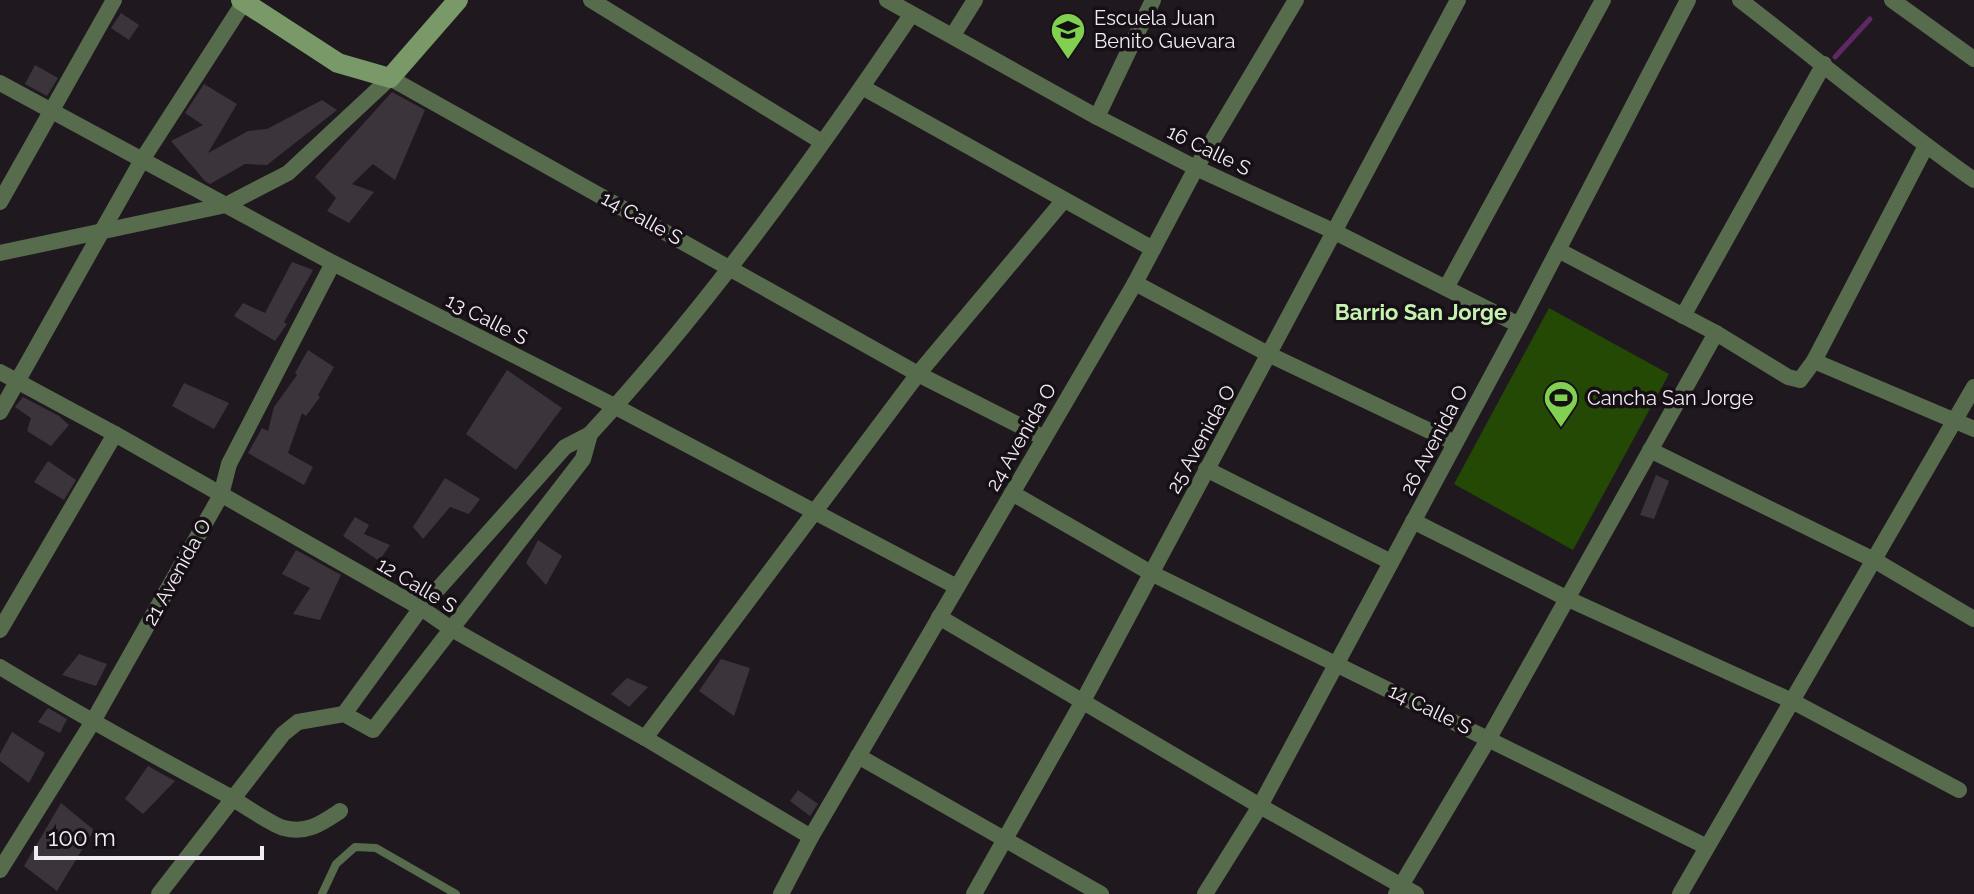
<svg xmlns="http://www.w3.org/2000/svg" width="1974" height="894" font-family="Raleway,sans-serif">
<style>
.green{fill:#234904}
.lines{fill:none;stroke-linecap:round;stroke-linejoin:round}
.stream{stroke:#5e2864;stroke-width:5}
.building{fill:#3b353b}
.lane{stroke:#576b4d;stroke-width:8}
.street{stroke:#576b4d;stroke-width:16}
.secondary{stroke:#799968;stroke-width:20}
.labels{text-anchor:middle;stroke-width:7;stroke-linejoin:round;paint-order:stroke}
.poi-label{font-size:20px;fill:#f0ecf1;stroke:#161016;text-anchor:start}
.street-label{font-size:20px;fill:#f0ecf1;stroke:#161016}
.neighbourhood-label{font-size:22px;font-weight:bold;fill:#c6f2af;stroke:#161016}
</style>
<rect width="100%" height="100%" fill="#1f191f"/>
<!-- green -->
<polygon class="green" points="1549,308 1669,374 1573,550 1454,484"/>
<g class="lines">
<!-- stream -->
<polyline class="stream" points="1835,57 1870,19"/>
</g>
<!-- building -->
<g class="building">
<polygon points="121,13 139,25 129,40 111,28"/>
<polygon points="35,65 58,78 47,96 25,84"/>
<polygon points="204,84 237,104 208,153 248,131 267,129 322,100 337,110 267,165 245,164 210,184 205,181 171,141 203,125 185,113"/>
<polygon points="392,92 425,110 395,180 373,164 352,184 374,192 349,223 327,211 336,198 315,177"/>
<polygon points="292,262 313,270 284,322 287,324 275,341 234,316 243,303 265,313"/>
<polygon points="308,350 334,367 318,395 320,397 306,416 302,413 288,453 313,467 304,485 248,453 262,428 268,431 274,407 297,375 295,373"/>
<polygon points="507,370 562,408 516,470 466,434"/>
<polygon points="184,383 229,403 214,429 172,406"/>
<polygon points="23,397 59,416 69,425 51,446 27,431 31,418 15,407"/>
<polygon points="48,461 76,480 64,500 34,482"/>
<polygon points="1656,475 1669,481 1654,519 1640,515"/>
<polygon points="445,478 480,499 469,514 450,507 423,539 413,527"/>
<polygon points="355,517 369,525 364,534 390,545 379,561 343,536"/>
<polygon points="538,540 562,556 546,585 526,563"/>
<polygon points="296,550 341,575 320,620 293,614 310,588 282,574"/>
<polygon points="79,654 107,664 96,686 62,675"/>
<polygon points="721,659 750,668 734,716 699,691"/>
<polygon points="627,678 648,687 629,707 611,694"/>
<polygon points="48,708 67,719 60,733 38,722"/>
<polygon points="12,732 45,753 29,783 0,761 0,754"/>
<polygon points="148,766 175,781 143,814 125,799"/>
<polygon points="798,790 818,804 810,816 790,801"/>
<polygon points="61,803 94,830 57,891 24,866"/>
</g>
<g class="lines">
<!-- lane -->
<polyline class="lane" points="322,894 336,864 355,847 376,848 456,894"/>
<!-- street -->
<g class="street">
<polyline points="591,0 822,142"/>
<polyline points="887,0 1097,117 1196,168 1333,231 1519,325"/>
<path d="M1740 0C1818 60 1893 123 1974 180"/>
<polyline points="1892,0 1974,59"/>
<polyline points="953,35 975,0"/>
<polyline points="0,83 333,263 616,407 957,587"/>
<polyline points="862,87 1153,249"/>
<polyline points="1097,117 1153,0"/>
<polyline points="0,202 114,0"/>
<polyline points="1558,250 1716,333 1788,377 1800,380 1814,361 1926,146"/>
<polyline points="0,253 226,205 288,173 390,78 918,374 1044,438"/>
<polyline points="1135,283 1270,355 1455,443"/>
<polyline points="1446,288 1603,0"/>
<polyline points="1683,316 1824,64"/>
<polyline points="1814,361 1974,429"/>
<polyline points="0,372 115,434 421,608 450,628 645,738 811,837"/>
<polyline points="0,412 142,160 244,2"/>
<polyline points="1650,450 1874,560 1974,619"/>
<polyline points="1206,469 1391,562"/>
<polyline points="1012,493 1151,573 1707,847"/>
<polyline points="1413,521 1566,598 1792,701 1959,790"/>
<polyline points="939,617 1260,806 1416,894"/>
<polyline points="0,630 115,434"/>
<path d="M0 667C74 712 149 753 225 794 239 802 272 825 284 828 307 834 322 823 340 811"/>
<polyline points="344,714 421,608 565,447 590,434"/>
<polyline points="645,738 918,374 1064,200"/>
<polyline points="858,756 1101,894"/>
<polyline points="0,870 92,723 221,495 229,464 333,263"/>
<path d="M159 894 283 734 298 722 344 714 373 730 583 459 590 434C709 305 813 160 911 15"/>
<polyline points="781,894 811,837 1135,283 1196,168 1296,0"/>
<polyline points="974,894 1083,701 1458,0"/>
<polyline points="1205,894 1260,806 1519,325 1688,0"/>
<polyline points="1396,894 1489,738 1716,333"/>
<polyline points="1680,894 1974,387"/>
</g>
<!-- secondary -->
<polyline class="secondary" points="241,0 338,63 390,78 458,0"/>
</g>
<!-- icons -->
<defs>
<symbol id="school-pin" viewBox="-11 -11 22 30"><path d="M0 17L-7.5 6A9.5 9.5 0 1 1 7.5 6Z" fill="#82d04f" stroke="#161016"/><path d="M0-5L7-2L0 1L-7-2ZM-4 1L0 2.5L4 1V4Q0 6-4 4Z" fill="#111"/></symbol>
<symbol id="stadium-pin" viewBox="-11 -11 22 30"><path d="M0 17L-7.5 6A9.5 9.5 0 1 1 7.5 6Z" fill="#82d04f" stroke="#161016"/><path d="M0-5a6.5 5 0 1 0 0 10a6.5 5 0 1 0 0-10ZM-3.5-1.8h7v3.6h-7Z" fill="#111"/></symbol>
</defs>
<g fill-rule="evenodd">
<use href="#school-pin" x="1048" y="10" width="40" height="54"/>
<use href="#stadium-pin" x="1541" y="378" width="40" height="54"/>
</g>
<g class="labels">
<!-- poi labels -->
<g class="poi-label">
<text x="1094" y="25">Escuela Juan<tspan x="1094" dy="23">Benito Guevara</tspan></text>
<text x="1587" y="405">Cancha San Jorge</text>
</g>
<!-- street labels -->
<g class="street-label">
<text transform="translate(1209 150) rotate(26)" y="7">16 Calle S</text>
<text transform="translate(642 218) rotate(29)" y="7">14 Calle S</text>
<text transform="translate(487 319) rotate(27)" y="7">13 Calle S</text>
<text transform="translate(1021 437) rotate(-60)" y="7">24 Avenida O</text>
<text transform="translate(1201 439) rotate(-61)" y="7">25 Avenida O</text>
<text transform="translate(1434 440) rotate(-62)" y="7">26 Avenida O</text>
<text transform="translate(177 572) rotate(-61)" y="7">21 Avenida O</text>
<text transform="translate(417 585) rotate(31)" y="7">12 Calle S</text>
<text transform="translate(1430 709) rotate(26)" y="7">14 Calle S</text>
</g>
<!-- neighbourhood labels -->
<g class="neighbourhood-label">
<text x="1421" y="320">Barrio San Jorge</text>
</g>
</g>
<!-- scale -->
<path d="M36 846v12h226v-12" fill="none" stroke="#f0ecf1" stroke-width="4"/>
<text x="48" y="846" font-size="24" fill="#f0ecf1" stroke="#161016" stroke-width="6" paint-order="stroke">100 m</text>
</svg>
